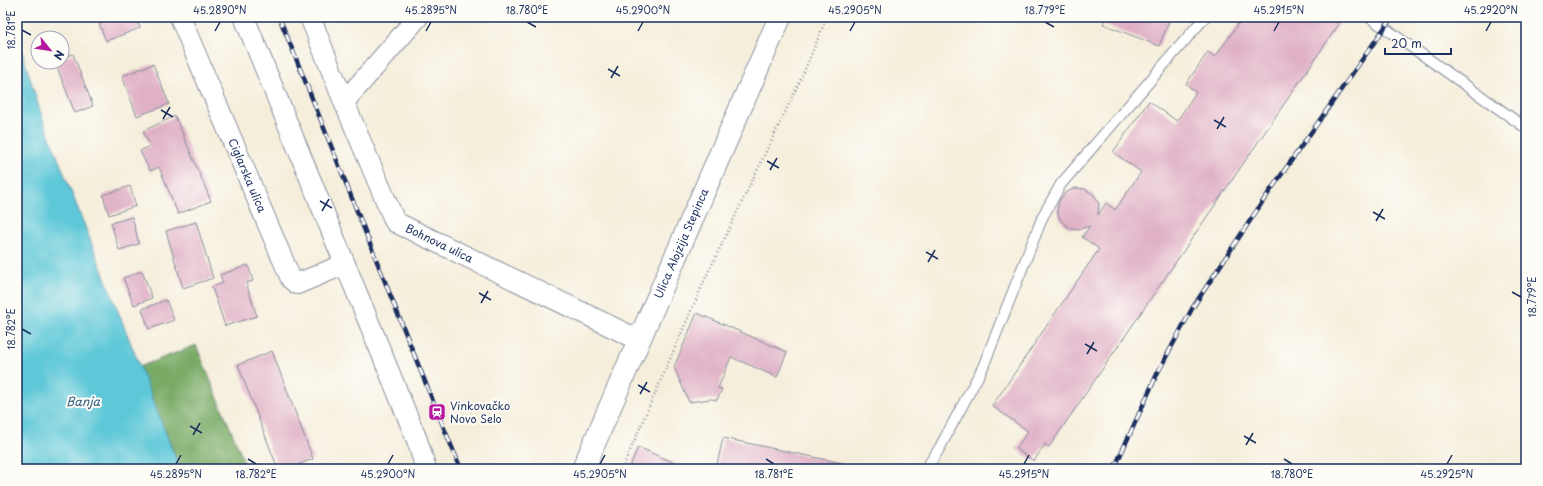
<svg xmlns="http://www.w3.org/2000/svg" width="1543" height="486" font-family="'Playpen Sans',sans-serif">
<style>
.forest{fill:#79ab66;stroke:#4a6d62}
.water{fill:#5ec8d8;stroke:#3c7c9b}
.building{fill:#e0b1c6}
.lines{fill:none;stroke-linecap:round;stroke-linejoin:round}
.lane-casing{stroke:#888e9c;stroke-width:12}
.street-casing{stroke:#888e9c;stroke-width:22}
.secondary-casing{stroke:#888e9c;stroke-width:24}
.path{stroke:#888e9c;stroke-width:2.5;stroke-dasharray:1 3;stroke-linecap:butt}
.lane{stroke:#fff;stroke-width:10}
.street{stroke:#fff;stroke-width:20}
.secondary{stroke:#fff;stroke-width:22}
.rail-casing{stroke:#1b2f5e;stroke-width:4.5}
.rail{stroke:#fdfcf7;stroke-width:3;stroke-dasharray:9;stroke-linecap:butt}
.ticks{fill:none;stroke:#1b2f5e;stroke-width:1.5}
.labels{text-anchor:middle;stroke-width:4;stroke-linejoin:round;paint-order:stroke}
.street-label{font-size:11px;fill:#1b2f5e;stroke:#fdfcf7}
.poi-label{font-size:11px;fill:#1b2f5e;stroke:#fdfcf7;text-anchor:start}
.water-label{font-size:12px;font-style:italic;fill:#2f5d83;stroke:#fdfcf7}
.neatline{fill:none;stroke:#1b2f5e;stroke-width:1.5}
.ticks-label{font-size:10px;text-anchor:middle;fill:#1b2f5e}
</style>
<rect width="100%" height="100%" fill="#fdfcf7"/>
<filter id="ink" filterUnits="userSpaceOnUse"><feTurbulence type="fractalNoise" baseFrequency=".025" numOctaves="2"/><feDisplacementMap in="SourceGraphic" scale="8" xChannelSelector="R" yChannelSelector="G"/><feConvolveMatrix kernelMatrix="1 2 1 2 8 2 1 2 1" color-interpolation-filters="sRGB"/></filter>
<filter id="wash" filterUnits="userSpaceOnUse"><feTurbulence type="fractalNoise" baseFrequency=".012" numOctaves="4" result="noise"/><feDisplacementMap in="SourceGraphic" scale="16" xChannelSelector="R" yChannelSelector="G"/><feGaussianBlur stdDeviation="0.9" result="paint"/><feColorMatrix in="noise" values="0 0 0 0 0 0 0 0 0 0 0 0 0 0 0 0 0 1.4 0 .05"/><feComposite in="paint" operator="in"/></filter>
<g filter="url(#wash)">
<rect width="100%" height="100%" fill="#f5eedb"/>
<!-- forest -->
<polygon class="forest" points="196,345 247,469 180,469 139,367"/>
<!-- water -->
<polygon class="water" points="17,36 42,117 180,469 17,469"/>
<g id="blocks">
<!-- building -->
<g class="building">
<polygon points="108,17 136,17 140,28 106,41 98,21"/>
<polygon points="1106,17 1171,17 1159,46 1103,24"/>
<polygon points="1243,17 1328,17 1339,24 1049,447 1045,444 1034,461 1016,449 1028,431 992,406 1099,249 1082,237 1090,226 1080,229 1069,228 1061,221 1057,211 1059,201 1065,193 1075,188 1085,189 1094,195 1099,204 1098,215 1106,203 1115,210 1141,172 1113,152 1149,101 1177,121 1196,92 1186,84 1208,52 1215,57"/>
<polygon points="73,54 93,106 75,113 55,62 62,62 62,58"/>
<polygon points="153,64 169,104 137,116 122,76"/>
<polygon points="175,116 211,201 178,214 159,167 150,171 140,151 150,146 143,131"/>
<polygon points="130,186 136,206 109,215 103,195"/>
<polygon points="132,217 139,244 119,250 111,223"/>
<polygon points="196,222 213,278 183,288 166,231"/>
<polygon points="248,265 253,281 246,283 257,316 225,326 212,287 223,283 220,275"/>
<polygon points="142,271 152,298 134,305 123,278"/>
<polygon points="166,300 174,320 149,329 142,309"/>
<polygon points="697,313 787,352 777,377 731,357 718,388 722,389 717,400 711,399 689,402 674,367"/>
<polygon points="272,351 313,459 287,469 278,469 238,365"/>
<polygon points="723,438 842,463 841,469 716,469"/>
<polygon points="638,447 686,468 685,469 629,469"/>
</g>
</g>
</g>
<g filter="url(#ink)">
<use href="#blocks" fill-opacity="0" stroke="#888e9c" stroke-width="1"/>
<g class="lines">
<defs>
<g id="lane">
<polyline points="1369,17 1526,128"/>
<polyline points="926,469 939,449 983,367 1043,216 1061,184 1205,17"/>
</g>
<g id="street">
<path id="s1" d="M180 17 291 279 297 284 345 264"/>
<polyline points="244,17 417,440 426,469"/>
<path id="s2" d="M310 17 344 102 395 222 639 340"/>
<polyline points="344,102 418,17"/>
</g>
<g id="secondary">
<path id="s3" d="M583 469 780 17"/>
</g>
</defs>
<!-- lane casing -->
<use href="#lane" class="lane-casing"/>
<!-- street casing -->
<use href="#street" class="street-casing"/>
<!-- secondary casing -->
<use href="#secondary" class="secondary-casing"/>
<!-- path -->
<polyline class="path" points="622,469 705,279 800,81 827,17"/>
<!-- lane -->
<use href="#lane" class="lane"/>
<!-- street -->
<use href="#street" class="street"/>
<!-- secondary -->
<use href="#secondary" class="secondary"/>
<defs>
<g id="rail">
<path d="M279 17C341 167 398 319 461 469"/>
<polyline points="1114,469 1158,372 1193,307 1263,201 1392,17"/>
</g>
</defs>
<!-- rail casing -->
<use href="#rail" class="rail-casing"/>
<!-- rail -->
<use href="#rail" class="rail"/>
</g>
</g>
<!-- ticks -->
<path class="ticks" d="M527 22 536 27M1045 22 1054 27M22 30 31 35M215 31 220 22M426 31 431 22M638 31 643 22M850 31 855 22M1274 31 1279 22M1486 31 1491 22M608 69 620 76M611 78 618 66M161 110 173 117M163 119 170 107M1214 120 1226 127M1217 129 1224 117M767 161 779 168M770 170 777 158M320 201 332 208M322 211 329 199M1373 212 1385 219M1376 221 1383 209M926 252 938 259M928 262 935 250M1512 292 1521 297M479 293 491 300M481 303 488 291M22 329 31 334M1085 344 1097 351M1087 354 1094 342M638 385 650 392M640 394 647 382M190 426 202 433M193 435 200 423M1244 436 1256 443M1246 445 1253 433M248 459 256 464M766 459 774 464M1284 459 1292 464M176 464 181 455M388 464 393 455M600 464 605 455M1024 464 1029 455M1447 464 1452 455"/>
<!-- icons -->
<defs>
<symbol id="station-square" viewBox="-11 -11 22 22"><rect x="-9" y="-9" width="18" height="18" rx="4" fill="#b5179e" stroke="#fdfcf7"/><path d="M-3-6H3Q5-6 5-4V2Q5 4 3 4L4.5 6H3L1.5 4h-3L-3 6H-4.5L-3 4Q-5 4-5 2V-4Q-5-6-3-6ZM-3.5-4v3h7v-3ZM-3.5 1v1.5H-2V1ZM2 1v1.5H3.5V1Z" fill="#fff"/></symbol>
</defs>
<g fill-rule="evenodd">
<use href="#station-square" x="427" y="402" width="20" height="20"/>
</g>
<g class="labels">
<!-- street labels -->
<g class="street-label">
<text dy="4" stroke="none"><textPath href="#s1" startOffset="172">Ciglarska ulica</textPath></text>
<text dy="4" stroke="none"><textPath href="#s2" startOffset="271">Bohnova ulica</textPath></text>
<text dy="4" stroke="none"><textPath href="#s3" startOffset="246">Ulica Alojzija Stepinca</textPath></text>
</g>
<!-- poi labels -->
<g class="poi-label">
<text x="450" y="410">Vinkovačko<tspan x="450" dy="13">Novo Selo</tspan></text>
</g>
<!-- water labels -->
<g class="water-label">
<text x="83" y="406">Banja</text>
</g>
</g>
<!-- margin -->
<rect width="1543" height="486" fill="none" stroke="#fdfcf7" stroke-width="44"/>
<!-- north arrow -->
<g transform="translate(50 50) rotate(120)"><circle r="19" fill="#fdfcf7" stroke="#a3aaba"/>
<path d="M0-3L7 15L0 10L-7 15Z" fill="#b5179e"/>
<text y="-6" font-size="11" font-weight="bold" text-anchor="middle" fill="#1b2f5e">N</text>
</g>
<!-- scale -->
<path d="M1385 48v6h66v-6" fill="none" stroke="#1b2f5e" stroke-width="2"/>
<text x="1391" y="48" font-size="12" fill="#1b2f5e" stroke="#fdfcf7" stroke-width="3" paint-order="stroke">20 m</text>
<rect x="22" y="22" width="1499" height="442" class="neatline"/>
<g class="ticks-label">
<text x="220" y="14">45.2890°N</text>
<text x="431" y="14">45.2895°N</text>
<text x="527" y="14">18.780°E</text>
<text x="643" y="14">45.2900°N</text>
<text x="855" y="14">45.2905°N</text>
<text x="1045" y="14">18.779°E</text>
<text x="1279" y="14">45.2915°N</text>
<text x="1491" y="14">45.2920°N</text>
<text transform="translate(11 30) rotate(-90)" y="4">18.781°E</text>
<text transform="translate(1532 297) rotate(-90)" y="4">18.779°E</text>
<text transform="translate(11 329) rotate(-90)" y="4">18.782°E</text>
<text x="176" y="478">45.2895°N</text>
<text x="256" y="478">18.782°E</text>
<text x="388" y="478">45.2900°N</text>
<text x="600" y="478">45.2905°N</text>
<text x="774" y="478">18.781°E</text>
<text x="1024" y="478">45.2915°N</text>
<text x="1292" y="478">18.780°E</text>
<text x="1447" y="478">45.2925°N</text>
</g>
</svg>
